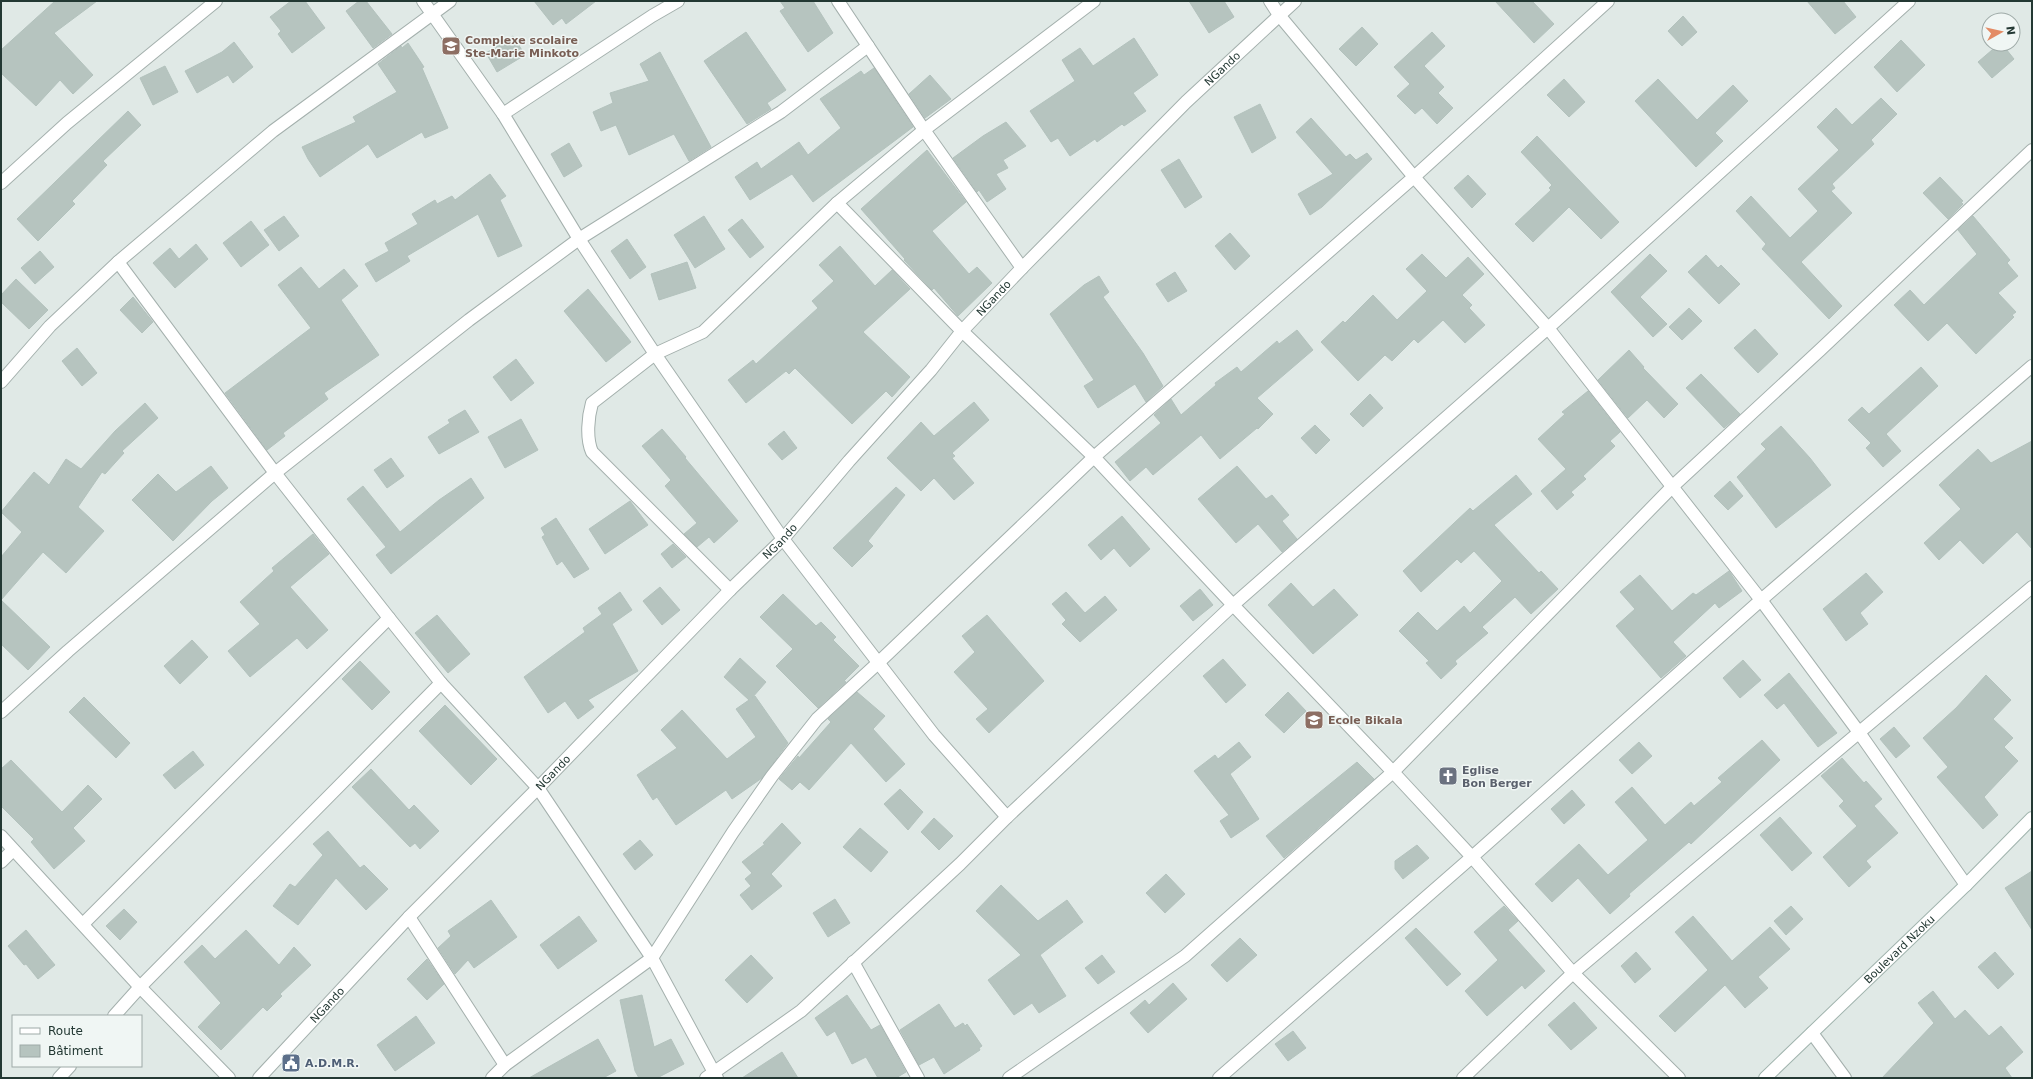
<svg xmlns="http://www.w3.org/2000/svg" width="2033" height="1079" font-family="'DejaVu Sans',sans-serif">
<style>
.building{fill:#b6c4bf;stroke:#b3c2bd}
.lines{fill:none;stroke-linecap:round;stroke-linejoin:round}
.street-casing{stroke:#a4b0ad;stroke-width:14}
.secondary-casing{stroke:#a1b4ae;stroke-width:14}
.street{stroke:#fff;stroke-width:12}
.secondary{stroke:#fff;stroke-width:12}
.labels{text-anchor:middle;stroke-width:3;stroke-linejoin:round;paint-order:stroke}
.education-label{font-size:11px;font-weight:bold;fill:#785e54;stroke:#f0f6f4;text-anchor:start}
.street-label{font-size:11px;fill:#233833;stroke:#f0f6f4}
.worship-label{font-size:11px;font-weight:bold;fill:#5b616d;stroke:#f0f6f4;text-anchor:start}
.service-label{font-size:11px;font-weight:bold;fill:#4e5e75;stroke:#f0f6f4;text-anchor:start}
</style>
<rect width="100%" height="100%" fill="#e0e9e6"/>
<!-- building -->
<g class="building">
<polygon points="55,1 97,1 54,33 93,75 73,94 60,80 36,106 1,73 1,50"/>
<polygon points="291,1 305,1 325,28 292,53 278,34 281,31 270,17"/>
<polygon points="359,1 366,1 392,34 373,48 346,11"/>
<polygon points="534,1 596,1 566,24 562,18 553,25"/>
<polygon points="780,1 813,1 833,33 808,52 780,11 785,8"/>
<polygon points="1189,1 1224,1 1234,17 1209,33"/>
<polygon points="1495,1 1532,1 1554,24 1534,43"/>
<polygon points="1807,1 1843,1 1856,17 1835,34"/>
<polygon points="1683,16 1697,32 1682,46 1668,31"/>
<polygon points="1362,27 1378,44 1356,66 1339,49"/>
<polygon points="746,32 786,90 767,103 771,109 747,124 704,61"/>
<polygon points="1432,32 1445,46 1424,66 1444,87 1438,93 1453,108 1437,124 1422,108 1415,114 1397,96 1410,84 1394,67"/>
<polygon points="513,36 525,55 497,72 486,53"/>
<polygon points="1134,38 1158,75 1133,93 1146,111 1124,126 1122,124 1097,142 1095,139 1070,156 1058,138 1051,142 1030,111 1075,81 1062,60 1080,48 1093,66"/>
<polygon points="1901,40 1925,65 1897,92 1874,67"/>
<polygon points="234,42 253,67 233,83 228,75 197,93 185,71 222,52"/>
<polygon points="408,43 424,67 422,68 448,128 425,138 422,132 377,158 368,144 320,177 308,159 302,147 356,122 353,117 397,92 378,64 401,46 402,48"/>
<polygon points="1999,44 2002,44 2014,59 1992,78 1978,62"/>
<polygon points="660,52 711,147 689,161 674,134 629,155 616,125 601,131 593,112 613,103 610,93 649,81 640,64"/>
<polygon points="165,66 178,92 153,105 140,78"/>
<polygon points="874,68 913,127 813,202 792,174 750,200 735,177 757,162 761,169 799,142 808,155 841,128 820,99 861,71 864,75"/>
<polygon points="930,75 951,99 925,118 909,94"/>
<polygon points="1564,79 1585,102 1569,117 1547,95"/>
<polygon points="1658,79 1697,120 1733,85 1748,101 1715,133 1723,141 1696,167 1635,101"/>
<polygon points="1881,98 1897,114 1871,140 1874,144 1832,184 1835,188 1831,191 1852,213 1801,262 1842,306 1829,319 1762,249 1766,244 1736,211 1751,196 1790,238 1818,211 1798,189 1839,150 1817,127 1836,108 1852,125"/>
<polygon points="1260,104 1276,138 1252,153 1234,117"/>
<polygon points="128,111 141,125 103,161 107,165 72,201 75,204 38,241 17,219"/>
<polygon points="1311,118 1346,157 1350,154 1356,160 1367,153 1372,159 1322,207 1310,215 1298,194 1333,174 1296,132"/>
<polygon points="1006,122 1026,146 1003,160 1008,168 996,174 1006,189 987,202 979,190 977,192 953,158 983,136"/>
<polygon points="1537,136 1619,222 1601,239 1569,207 1533,242 1515,224 1551,190 1549,188 1552,185 1521,152"/>
<polygon points="569,143 582,166 564,177 551,154"/>
<polygon points="927,150 966,202 932,231 969,274 977,267 992,283 958,316 934,288 932,290 904,260 905,259 861,209"/>
<polygon points="1179,159 1202,197 1185,208 1161,170"/>
<polygon points="490,174 506,196 500,200 522,246 498,257 478,214 407,256 410,261 376,282 365,264 389,251 385,243 418,224 412,214 435,200 437,204 452,196 455,200"/>
<polygon points="1468,175 1486,194 1472,208 1454,188"/>
<polygon points="1940,177 1963,201 1961,202 1963,204 1948,219 1923,193"/>
<polygon points="284,216 299,236 279,251 264,230"/>
<polygon points="704,216 725,249 695,268 674,235"/>
<polygon points="1973,216 2010,260 2007,263 2018,276 1998,293 2016,312 2012,315 2014,317 1976,354 1947,323 1928,341 1894,305 1910,290 1924,305 1977,254 1958,230"/>
<polygon points="742,219 764,247 750,258 728,230"/>
<polygon points="251,221 269,245 241,267 223,243"/>
<polygon points="1230,233 1250,256 1235,270 1215,246"/>
<polygon points="627,239 646,267 630,279 611,251"/>
<polygon points="196,244 208,259 175,288 153,263 170,248 179,259"/>
<polygon points="840,246 875,286 892,270 910,289 863,332 910,377 892,397 886,391 852,424 795,368 789,374 786,371 746,403 728,380 753,360 756,364 818,308 812,301 834,281 819,265"/>
<polygon points="40,251 54,267 35,284 21,268"/>
<polygon points="1422,254 1446,278 1468,257 1484,274 1462,295 1472,305 1469,308 1485,325 1465,343 1443,320 1418,343 1414,339 1392,361 1385,355 1358,381 1321,342 1343,321 1345,323 1373,295 1397,320 1427,291 1406,269"/>
<polygon points="1650,254 1667,271 1640,297 1667,324 1653,337 1611,292"/>
<polygon points="1706,255 1718,268 1721,265 1740,284 1719,304 1688,272"/>
<polygon points="687,262 696,288 659,300 651,274"/>
<polygon points="301,267 319,289 344,269 358,286 341,300 379,355 324,393 328,399 283,433 285,436 267,450 225,393 311,328 278,285"/>
<polygon points="1175,272 1187,291 1168,302 1156,284"/>
<polygon points="1099,276 1109,292 1103,297 1143,353 1163,386 1146,402 1135,384 1098,408 1084,386 1094,380 1050,314 1084,285"/>
<polygon points="16,279 48,310 29,329 1,302 1,295"/>
<polygon points="588,289 631,342 606,362 564,311"/>
<polygon points="133,297 153,322 142,333 120,310"/>
<polygon points="1689,308 1702,321 1682,340 1669,327"/>
<polygon points="1755,329 1778,354 1758,373 1734,348"/>
<polygon points="1297,330 1313,350 1257,398 1273,414 1258,429 1257,428 1220,459 1201,435 1153,475 1146,467 1130,481 1115,462 1161,423 1154,415 1171,399 1181,415 1216,385 1215,383 1237,367 1241,372 1277,341 1279,344"/>
<polygon points="77,348 97,373 82,386 62,361"/>
<polygon points="1629,350 1644,367 1643,368 1678,404 1664,418 1647,400 1628,418 1598,380"/>
<polygon points="516,359 534,383 511,401 493,377"/>
<polygon points="1921,367 1938,386 1886,434 1901,451 1883,467 1866,448 1871,443 1848,420 1862,407 1869,414"/>
<polygon points="1701,374 1740,414 1724,428 1686,388"/>
<polygon points="1588,391 1620,432 1610,441 1615,446 1583,476 1586,479 1571,492 1574,495 1557,510 1541,491 1566,469 1538,439 1565,414 1562,412"/>
<polygon points="1370,394 1383,408 1363,427 1350,414"/>
<polygon points="974,402 989,420 952,453 955,456 952,458 974,483 954,500 934,478 921,491 887,458 921,422 934,436"/>
<polygon points="145,403 158,418 122,451 124,453 105,474 102,472 78,507 104,531 66,573 43,552 1,600 1,557 22,532 1,512 34,472 49,485 66,459 81,469 115,431"/>
<polygon points="465,410 479,432 439,454 428,437 450,423 448,420"/>
<polygon points="521,419 538,450 505,468 488,437"/>
<polygon points="1315,425 1330,440 1316,454 1301,438"/>
<polygon points="1781,426 1810,458 1831,485 1776,528 1737,477 1766,449 1761,444"/>
<polygon points="662,429 686,457 685,458 738,521 714,543 709,537 697,547 684,534 697,523 665,486 671,480 642,446"/>
<polygon points="784,431 797,448 782,460 768,444"/>
<polygon points="2032,441 2032,549 2017,532 1983,564 1960,540 1939,560 1924,543 1961,509 1939,485 1978,449 1991,463"/>
<polygon points="391,458 404,476 387,488 374,470"/>
<polygon points="211,466 228,488 212,501 173,541 132,500 158,474 176,492"/>
<polygon points="1237,466 1266,499 1272,495 1289,515 1282,521 1297,539 1282,552 1258,524 1236,543 1198,499"/>
<polygon points="1516,475 1532,494 1494,525 1539,573 1541,571 1558,589 1531,614 1515,597 1482,627 1488,633 1455,661 1457,664 1441,679 1426,663 1429,661 1399,631 1418,612 1437,631 1464,606 1470,613 1502,581 1474,551 1461,563 1457,559 1421,592 1403,571 1470,508 1473,511"/>
<polygon points="471,478 484,498 391,574 376,555 386,547 347,499 363,486 400,532 439,500"/>
<polygon points="1730,481 1743,496 1728,510 1714,496"/>
<polygon points="896,487 905,495 868,541 873,546 852,567 833,548"/>
<polygon points="630,501 648,525 605,554 589,529"/>
<polygon points="1122,516 1150,549 1130,567 1114,548 1101,560 1088,545"/>
<polygon points="556,518 589,569 574,578 562,561 557,565 542,537 545,535 541,528"/>
<polygon points="313,534 329,554 290,587 328,630 307,649 297,638 250,677 228,651 260,624 240,602 274,571 272,568"/>
<polygon points="673,544 686,557 672,568 661,554"/>
<polygon points="1729,571 1742,591 1719,608 1715,603 1673,642 1686,656 1661,678 1616,626 1635,609 1620,592 1640,575 1672,611 1693,593 1696,595"/>
<polygon points="1866,573 1883,592 1860,613 1868,624 1846,641 1823,609"/>
<polygon points="1291,583 1313,607 1334,589 1358,615 1313,654 1268,605"/>
<polygon points="660,587 680,610 662,625 643,601"/>
<polygon points="1200,589 1213,605 1193,621 1180,606"/>
<polygon points="620,592 632,610 612,624 638,671 588,700 594,707 578,719 565,701 548,713 524,677 585,632 583,628 602,614 598,608"/>
<polygon points="1066,592 1085,613 1105,596 1117,610 1080,642 1062,624 1066,620 1052,604"/>
<polygon points="783,594 816,626 821,622 836,637 833,640 859,666 844,681 846,682 818,708 776,666 793,649 760,617"/>
<polygon points="1,600 50,647 28,670 1,644"/>
<polygon points="437,615 470,654 448,673 415,633"/>
<polygon points="987,615 1044,681 989,733 976,719 988,709 954,672 975,652 962,636"/>
<polygon points="192,640 208,657 180,684 164,666"/>
<polygon points="740,658 766,682 752,698 755,696 788,743 762,778 732,799 726,790 676,825 657,797 653,800 637,775 677,748 661,730 682,710 727,759 756,737 736,709 749,700 724,677"/>
<polygon points="1223,659 1246,685 1226,703 1203,676"/>
<polygon points="1743,660 1761,680 1740,698 1723,678"/>
<polygon points="360,661 390,692 372,710 342,679"/>
<polygon points="1789,673 1837,733 1818,747 1784,703 1777,709 1764,695"/>
<polygon points="1986,675 2011,700 1993,719 2013,738 2004,747 2018,761 1984,797 1998,815 1983,829 1937,777 1948,767 1923,738 1956,708"/>
<polygon points="857,692 885,716 873,729 905,764 886,782 851,743 809,790 800,782 792,790 779,779 798,756 799,758 831,722 828,719"/>
<polygon points="1288,692 1306,711 1284,733 1265,715"/>
<polygon points="84,697 130,743 116,758 69,712"/>
<polygon points="445,705 497,759 471,785 419,731"/>
<polygon points="1894,727 1910,746 1896,758 1880,739"/>
<polygon points="1762,740 1780,760 1691,844 1689,842 1629,894 1630,896 1610,914 1578,878 1552,902 1535,884 1579,844 1608,875 1648,840 1615,802 1632,787 1665,825 1691,802 1694,806 1722,782 1718,778"/>
<polygon points="1239,742 1251,757 1230,774 1259,819 1231,838 1220,821 1229,815 1194,771 1215,755 1218,759"/>
<polygon points="1639,742 1652,756 1632,774 1619,760"/>
<polygon points="193,751 204,765 175,789 163,775"/>
<polygon points="1842,758 1864,783 1866,781 1882,799 1874,806 1898,833 1866,861 1871,867 1849,887 1823,857 1857,826 1839,806 1844,801 1821,776"/>
<polygon points="11,760 62,812 88,785 102,799 73,828 85,841 54,869 31,842 34,839 1,806 1,769"/>
<polygon points="1357,762 1374,779 1284,858 1266,836"/>
<polygon points="371,769 409,810 414,805 439,831 420,849 415,843 410,847 352,787"/>
<polygon points="900,789 923,812 908,830 884,804"/>
<polygon points="1572,790 1585,805 1564,824 1551,809"/>
<polygon points="1780,817 1812,853 1792,871 1760,835"/>
<polygon points="934,818 953,836 939,850 921,832"/>
<polygon points="782,823 801,843 771,874 782,886 752,910 740,895 751,886 745,879 752,873 742,862 765,844 763,843"/>
<polygon points="860,828 888,852 871,872 843,847"/>
<polygon points="328,831 360,868 364,865 388,889 366,910 336,878 298,925 273,906 290,884 295,887 323,855 313,844"/>
<polygon points="640,840 653,855 635,870 623,854"/>
<polygon points="1417,845 1429,858 1403,879 1395,869 1395,861"/>
<polygon points="2032,871 2032,930 2005,888"/>
<polygon points="1166,874 1185,894 1165,913 1146,893"/>
<polygon points="1001,885 1038,921 1067,900 1083,922 1040,955 1066,996 1039,1013 1032,1003 1014,1015 988,980 1021,955 976,911"/>
<polygon points="835,899 850,923 828,937 813,913"/>
<polygon points="491,900 517,937 474,968 468,960 455,974 438,948 451,936 448,931"/>
<polygon points="1504,906 1518,921 1508,930 1545,971 1525,989 1522,985 1487,1016 1465,991 1498,960 1474,932"/>
<polygon points="1791,906 1803,919 1786,935 1774,921"/>
<polygon points="124,909 137,922 120,940 106,926"/>
<polygon points="579,916 597,941 558,969 540,945"/>
<polygon points="1693,916 1732,961 1770,927 1790,949 1758,977 1768,988 1745,1008 1725,985 1675,1032 1659,1016 1708,970 1675,932"/>
<polygon points="1416,928 1461,974 1447,986 1405,938"/>
<polygon points="26,930 55,965 38,979 26,964 24,965 8,946"/>
<polygon points="246,930 279,965 294,947 311,965 280,994 282,996 267,1011 263,1007 221,1050 198,1027 221,1003 184,962 202,945 215,959"/>
<polygon points="1240,938 1257,955 1227,982 1211,965"/>
<polygon points="1636,952 1651,969 1635,983 1621,966"/>
<polygon points="1995,952 2014,974 1998,989 1978,967"/>
<polygon points="751,955 773,978 747,1003 725,980"/>
<polygon points="1102,955 1115,972 1098,984 1085,968"/>
<polygon points="427,959 444,984 427,1000 407,979"/>
<polygon points="1173,983 1187,999 1148,1033 1130,1013 1145,1000 1149,1005"/>
<polygon points="1933,991 1955,1019 1965,1010 1989,1036 2001,1026 2023,1052 2005,1068 2012,1078 1882,1078 1934,1023 1918,1003"/>
<polygon points="642,995 654,1047 671,1039 684,1064 657,1078 639,1078 635,1071 620,1000"/>
<polygon points="847,995 871,1030 880,1025 906,1072 896,1078 878,1078 866,1057 852,1064 835,1031 827,1036 815,1018"/>
<polygon points="1574,1002 1597,1028 1571,1050 1548,1025"/>
<polygon points="939,1004 955,1028 963,1023 965,1026 967,1024 982,1046 979,1048 980,1050 944,1074 934,1057 919,1065 900,1030"/>
<polygon points="416,1016 435,1043 395,1071 377,1045"/>
<polygon points="1293,1031 1306,1048 1288,1061 1275,1044"/>
<polygon points="598,1039 616,1071 603,1078 529,1078"/>
<polygon points="782,1052 798,1078 742,1078"/>
</g>
<g class="lines">
<defs>
<g id="street">
<polyline points="423,1 503,114 579,239 655,354 783,539 934,735 1007,817"/>
<polyline points="838,1 924,130 1022,268"/>
<polyline points="1270,1 1279,15 1414,177 1548,328 1761,600 1858,731 1966,885"/>
<polyline points="503,114 652,16 678,1"/>
<polyline points="1,183 67,123 216,1"/>
<polyline points="837,203 962,331 1094,457 1233,605 1393,772 1472,857 1573,973 1679,1078"/>
<polyline points="118,262 275,473 389,618 441,683 538,788 652,958 717,1078"/>
<polyline points="1,382 50,326 118,262 273,131 450,1"/>
<path d="M730 590 592 452C586 438 588 417 592 403L655 354 703 332 837 203 924 130 1094 1"/>
<polyline points="1,712 68,651 275,473 469,320 579,239 781,112 868,46"/>
<polyline points="1,836 140,987 229,1078"/>
<polyline points="1,862 13,850"/>
<polyline points="409,917 505,1065"/>
<polyline points="83,924 389,618"/>
<polyline points="853,962 918,1078"/>
<polyline points="114,1016 140,987 441,683"/>
<polyline points="1812,1033 1845,1078"/>
<polyline points="59,1078 70,1066"/>
<path id="s1" d="M259 1078 409 917 538 788 730 590 783 539 849 461 931 370 962 331 1022 268 1186 102 1295 1"/>
<polyline points="492,1078 505,1065 652,958 733,832 772,776 817,719 878,663 1094,457 1414,177 1608,1"/>
<polyline points="706,1078 801,1011 960,864 1007,817 1233,605 1548,328 1909,1"/>
<polyline points="1009,1078 1185,956 1393,772 1673,486 1820,350 2032,150"/>
<polyline points="1219,1078 1472,857 1761,600 2032,366"/>
<polyline points="1463,1078 1573,973 2032,587"/>
</g>
<g id="secondary">
<path id="s2" d="M1765 1078 1966 885 2032 818"/>
</g>
</defs>
<!-- street casing -->
<use href="#street" class="street-casing"/>
<!-- secondary casing -->
<use href="#secondary" class="secondary-casing"/>
<!-- street -->
<use href="#street" class="street"/>
<!-- secondary -->
<use href="#secondary" class="secondary"/>
</g>
<!-- icons -->
<defs>
<symbol id="school-square" viewBox="-11 -11 22 22"><rect x="-9" y="-9" width="18" height="18" rx="4" fill="#8d6e63" stroke="#f0f6f4"/><path d="M0-5L7-2L0 1L-7-2ZM-4 1L0 2.5L4 1V4Q0 6-4 4Z" fill="#fff"/></symbol>
<symbol id="church-square" viewBox="-11 -11 22 22"><rect x="-9" y="-9" width="18" height="18" rx="4" fill="#6b7280" stroke="#f0f6f4"/><path d="M-1.2-6h2.4v3.5h3.3v2.4h-3.3V6h-2.4V-.1h-3.3v-2.4h3.3Z" fill="#fff"/></symbol>
<symbol id="civic-square" viewBox="-11 -11 22 22"><rect x="-9" y="-9" width="18" height="18" rx="4" fill="#5c6f8a" stroke="#f0f6f4"/><path d="M-.6-6.5H3V-4.5H.6V-3L4-1V1h2V6H-6V1h2V-1L-.6-3ZM-1.2 2.5V6h2.4V2.5Z" fill="#fff"/></symbol>
</defs>
<g fill-rule="evenodd">
<use href="#school-square" x="440" y="35" width="22" height="22"/>
<use href="#school-square" x="1303" y="709" width="22" height="22"/>
<use href="#church-square" x="1437" y="765" width="22" height="22"/>
<use href="#civic-square" x="280" y="1052" width="22" height="22"/>
</g>
<g class="labels">
<!-- education labels -->
<g class="education-label">
<text x="465" y="44">Complexe scolaire<tspan x="465" dy="13">Ste-Marie Minkoto</tspan></text>
<text x="1328" y="724">Ecole Bikala</text>
</g>
<!-- street labels -->
<g class="street-label">
<text dy="4" stroke="none"><textPath href="#s1" startOffset="1396">NGando</textPath></text>
<text dy="4" stroke="none"><textPath href="#s1" startOffset="1072">NGando</textPath></text>
<text dy="4" stroke="none"><textPath href="#s1" startOffset="748">NGando</textPath></text>
<text dy="4" stroke="none"><textPath href="#s1" startOffset="424">NGando</textPath></text>
<text dy="4" stroke="none"><textPath href="#s2" startOffset="186">Boulevard Nzoku</textPath></text>
<text dy="4" stroke="none"><textPath href="#s1" startOffset="100">NGando</textPath></text>
</g>
<!-- worship labels -->
<g class="worship-label">
<text x="1462" y="774">Eglise<tspan x="1462" dy="13">Bon Berger</tspan></text>
</g>
<!-- service labels -->
<g class="service-label">
<text x="305" y="1067">A.D.M.R.</text>
</g>
</g>
<!-- border -->
<rect width="2033" height="1079" fill="none" stroke="#233833" stroke-width="4"/>
<!-- legend -->
<rect x="12" y="1015" width="130" height="52" fill="#f0f6f4" stroke="#9eaaa7"/>
<rect x="20" y="1028" width="20" height="6" fill="#ffffff" stroke="#9eaaa7"/>
<text x="48" y="1035" font-size="12" fill="#233833">Route</text>
<rect x="20" y="1045" width="20" height="12" fill="#b6c4bf" stroke="#9eaaa7"/>
<text x="48" y="1055" font-size="12" fill="#233833">Bâtiment</text>
<!-- north arrow -->
<g transform="translate(2001 32) rotate(82)"><circle r="19" fill="#f0f6f4" stroke="#9eaaa7"/>
<path d="M0-3L7 15L0 10L-7 15Z" fill="#e38b65"/>
<text y="-6" font-size="11" font-weight="bold" text-anchor="middle" fill="#233833">N</text>
</g>
</svg>
